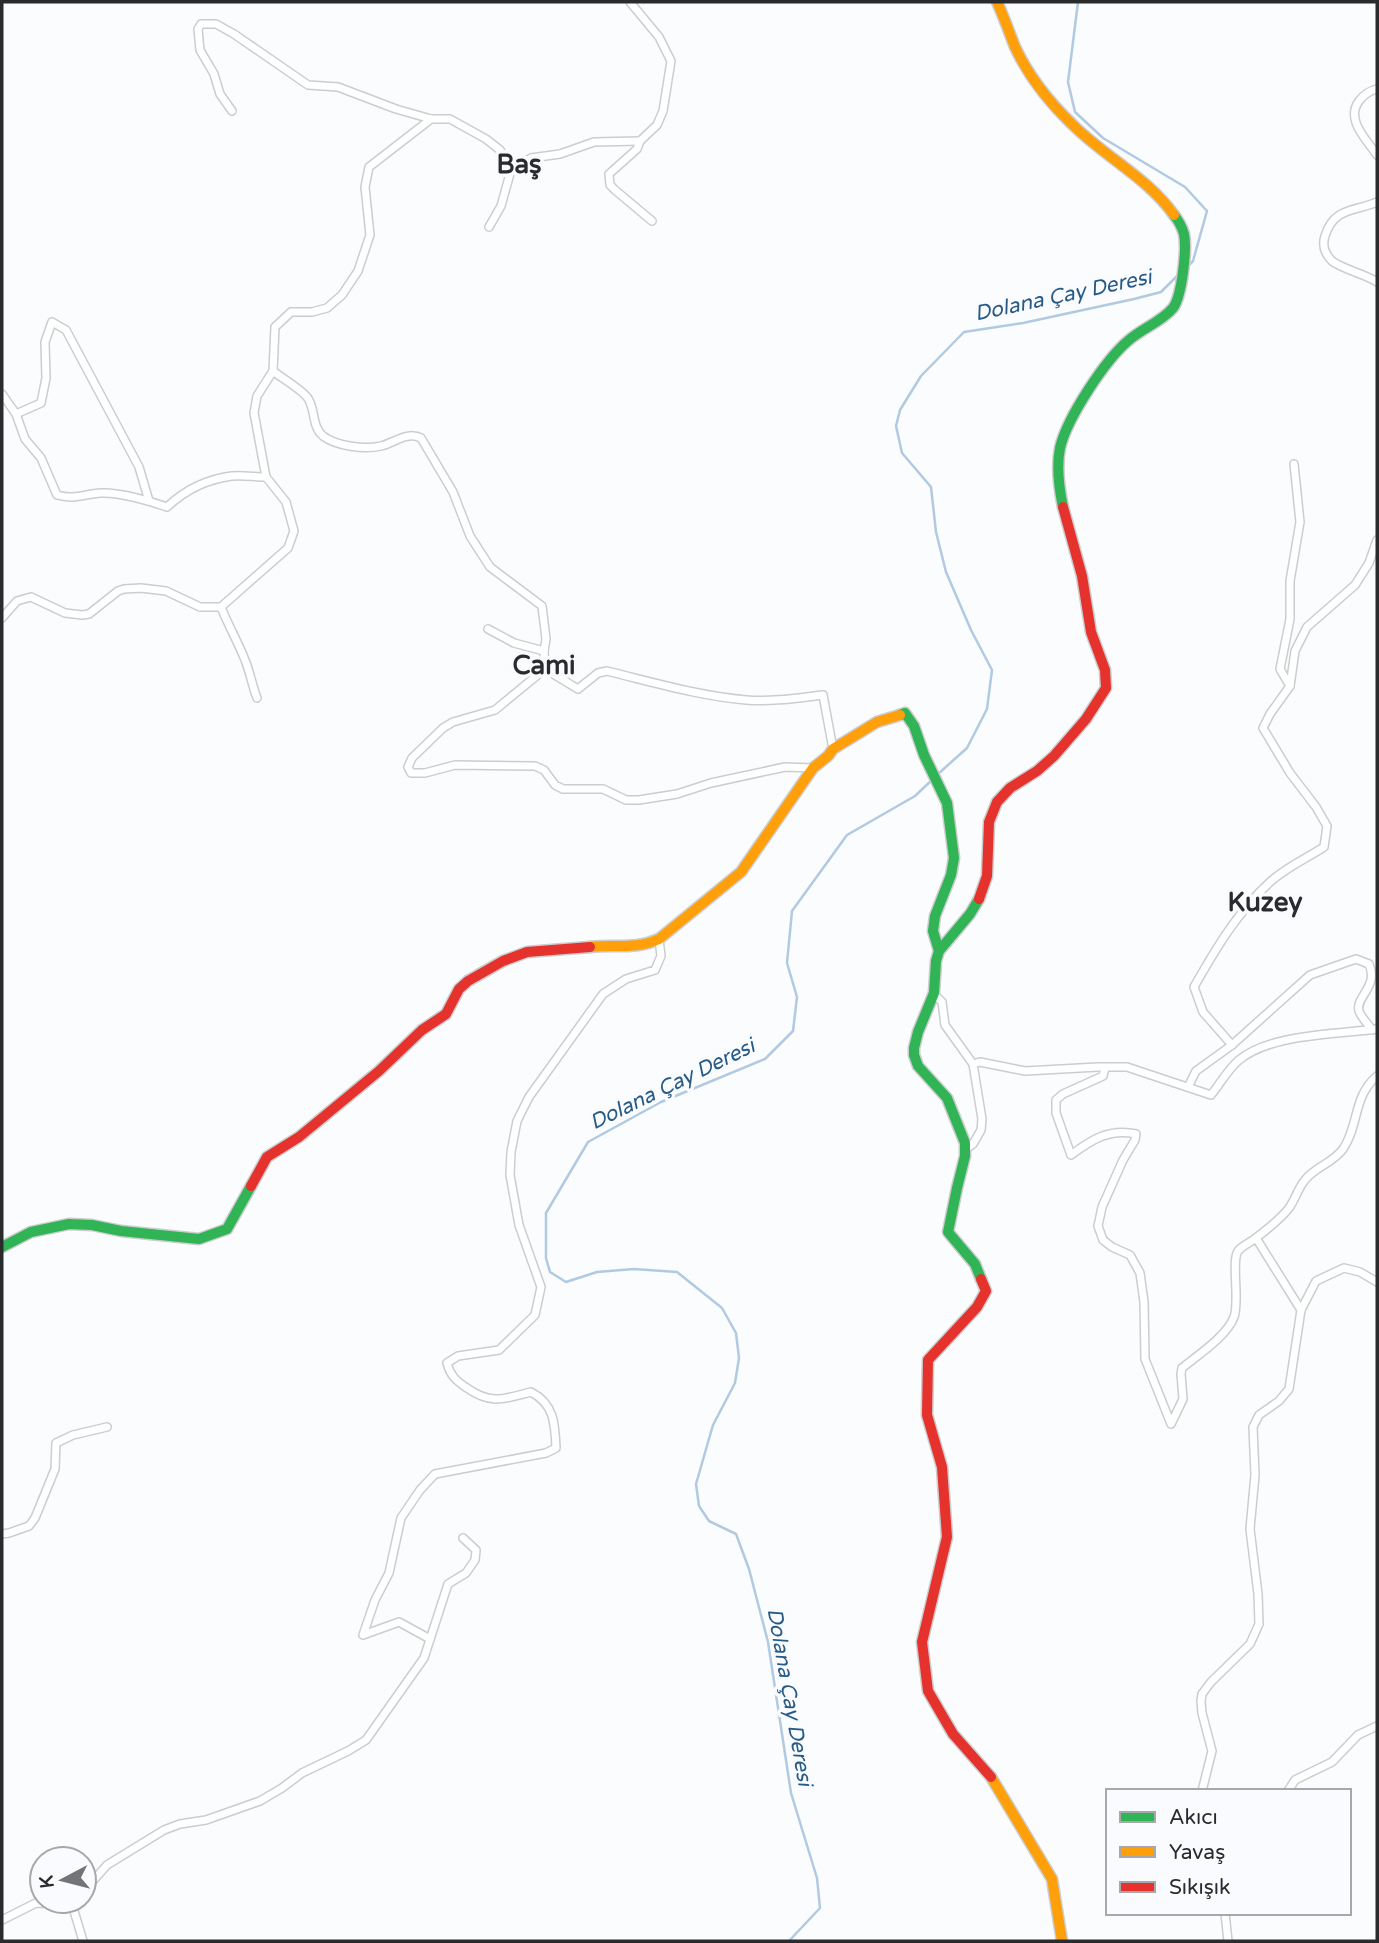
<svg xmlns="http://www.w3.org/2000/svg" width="1379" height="1943" font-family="'Varela Round',sans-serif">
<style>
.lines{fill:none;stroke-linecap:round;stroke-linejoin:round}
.stream{stroke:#b1cae1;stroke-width:2.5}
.street-casing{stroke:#cccdcf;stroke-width:10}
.fast-casing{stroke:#cccdcf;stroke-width:13}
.slow-casing{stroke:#cccdcf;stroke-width:13}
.jam-casing{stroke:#cccdcf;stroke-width:13}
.street{stroke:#feffff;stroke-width:7}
.fast{stroke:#30b455;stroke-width:10}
.slow{stroke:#ff9f0a;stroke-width:10}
.jam{stroke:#e5322d;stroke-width:10}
.labels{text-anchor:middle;stroke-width:7;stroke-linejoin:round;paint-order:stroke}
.water-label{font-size:21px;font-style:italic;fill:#275b86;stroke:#f9fbff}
.district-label{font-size:26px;font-weight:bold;fill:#2a2b2d;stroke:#f9fbff}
</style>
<rect width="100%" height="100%" fill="#fafcfe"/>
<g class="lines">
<!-- stream -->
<g class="stream">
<polyline points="1078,2 1068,82 1075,112 1103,138 1185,187 1207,211 1193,261 1186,268"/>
<polyline points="938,774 967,748 987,709 992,670 971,630 946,572 936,532 931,487 902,453 896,426 900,410 921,376 964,332 1023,323 1134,299 1161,292 1178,275"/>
<polyline points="789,1941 820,1908 817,1878 791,1793 768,1642 749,1569 736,1534 709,1521 699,1506 696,1484 713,1425 735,1383 739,1358 736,1333 722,1308 677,1272 634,1269 597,1272 566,1282 550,1272 546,1258 546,1213 588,1142 661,1102 765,1059 793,1031 797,997 787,963 792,911 847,835 915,796 933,779"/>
</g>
<defs>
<g id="street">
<polyline points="630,2 659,37 671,61 663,111 657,125 640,141 637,149 609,174 610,185 615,190 652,221"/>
<path d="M1377 89C1369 91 1364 94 1359 101 1345 120 1367 140 1377 155"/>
<polyline points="232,111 220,94 214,74 200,50 198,29 201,24 216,24 234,34 308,85 338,87 396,109 431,119 450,119 486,139 500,150 511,170"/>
<path d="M1377 202C1354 212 1334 207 1325 236 1322 245 1325 254 1332 261 1342 269 1365 274 1377 282"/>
<polyline points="489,227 501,206 511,170 531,158 560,154 594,142 640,141"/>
<path d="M273 371C283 379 298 387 307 397 316 408 311 426 323 436 336 446 365 450 381 446 394 443 407 431 421 438L453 492 470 536 490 567 542 606 546 639 544 651 545 669"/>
<path d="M2 394 16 414 25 439 41 458 57 495C75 500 84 494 101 493 119 492 150 501 167 507 185 490 208 479 232 476 243 475 255 477 266 477"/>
<polyline points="16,414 41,403 46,378 45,342 52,322 66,330 90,375 139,467 149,501"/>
<path d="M221 607C228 625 238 642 245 660 250 672 252 685 257 698"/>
<polyline points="2,618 17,601 31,597 65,613 82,615 89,614 118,591 124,589 141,588 166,591 200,607 221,607 288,548 294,531 286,502 266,477 254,413 257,396 273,371 275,327 291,312 312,312 327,308 342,295 358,271 370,235 365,187 369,167 431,119"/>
<polyline points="488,629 514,643 544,651"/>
<polyline points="545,669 495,710 453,722 443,728 412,758 408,767 411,773 425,773 455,765 535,766 544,770 555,785 563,789 603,789 626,800 639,800 677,794 711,783 785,767 813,768"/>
<path d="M545 669 578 689 598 673 607 671C652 682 699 696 746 700 772 702 797 698 823 695L833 749"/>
<polyline points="1290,686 1280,669 1290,619 1290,581 1300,522 1294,464"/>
<polyline points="934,994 942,1002 945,1025 973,1064 982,1119 981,1130 973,1144 967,1148"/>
<path d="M1232 1045 1203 1012 1194 987C1215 950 1238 911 1270 882 1285 868 1307 858 1324 847L1327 826 1316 807 1290 773 1263 728 1270 714 1290 686 1295 651 1307 627 1355 585 1369 563 1377 540"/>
<path d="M973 1064 980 1062 1025 1071 1098 1067H1127L1211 1095C1220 1084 1228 1069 1239 1060 1270 1034 1337 1034 1377 1029"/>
<path d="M1105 1068 1103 1076 1063 1094 1056 1100V1113L1071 1155C1091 1140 1109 1128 1136 1134L1135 1140 1123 1160 1102 1207 1098 1226 1103 1240 1112 1247 1130 1255 1140 1273 1144 1302 1145 1359 1171 1424 1183 1399 1181 1374 1182 1368C1198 1355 1227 1336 1234 1317 1240 1301 1231 1261 1238 1251 1242 1246 1251 1242 1256 1238"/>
<path d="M1188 1087 1196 1071 1232 1045 1310 975 1356 959 1369 964C1379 987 1355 997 1359 1011 1361 1017 1368 1024 1372 1030"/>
<path d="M1301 1310 1256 1238C1267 1229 1280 1220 1289 1208 1295 1200 1298 1188 1305 1180 1315 1167 1333 1163 1343 1149 1359 1126 1353 1096 1377 1076"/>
<polyline points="2,1534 9,1533 29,1526 35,1518 55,1469 56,1443 73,1435 107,1427"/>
<path d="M430 1639 399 1622 363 1635 375 1600 389 1573 401 1518 420 1490 435 1474 546 1453 556 1448C555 1423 554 1404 531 1392 504 1399 491 1405 467 1388 456 1381 450 1375 447 1363L458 1356 499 1350 535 1315 541 1287 519 1225 510 1175 511 1152 517 1121 529 1097 603 994 626 979 655 970 661 956 659 939"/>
<polyline points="1202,1791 1212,1751 1202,1713 1201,1701 1202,1694 1211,1682 1250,1644 1259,1624 1258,1594 1250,1529 1255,1475 1253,1427 1259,1415 1279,1401 1289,1389 1301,1310 1316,1281 1344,1268 1360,1272 1377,1282"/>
<polyline points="1288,1791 1295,1780 1332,1762 1358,1735 1377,1726"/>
<polyline points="84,1891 107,1865 164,1830 180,1824 206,1820 260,1801 282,1788 302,1773 348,1751 366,1740 424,1658 448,1584 466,1573 475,1560 476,1550 463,1538"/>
<polyline points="72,1904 83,1941"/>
<polyline points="1225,1913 1228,1941"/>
<polyline points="2,1920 36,1903 72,1904"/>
</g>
<g id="fast">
<path d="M1063 507C1059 488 1056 468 1060 448 1067 418 1105 360 1129 340 1143 328 1161 322 1173 308 1182 296 1187 249 1184 234 1182 227 1178 220 1174 215"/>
<polyline points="900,715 905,713 914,726 924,755 947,803 954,858 951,875 935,916 933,931 939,951"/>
<polyline points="979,899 970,914 939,951 936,961 934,993 918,1032 914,1048 914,1055 918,1066 947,1098 965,1143 965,1156 957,1188 948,1232 975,1264 981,1279"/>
<polyline points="2,1247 31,1232 69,1224 92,1225 121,1231 199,1239 227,1229 251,1186"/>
</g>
<g id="slow">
<path d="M997 2C1004 17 1009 32 1015 47 1029 77 1050 103 1073 125 1105 157 1148 178 1174 215"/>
<path d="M590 947C616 944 635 950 659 939L741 872 813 768 828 756 833 749 877 722 900 715"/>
<polyline points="991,1777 1052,1879 1062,1941"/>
</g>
<g id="jam">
<polyline points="979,899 987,876 989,822 997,802 1010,788 1037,771 1054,756 1086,719 1106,688 1105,670 1091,632 1082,576 1063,507"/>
<polyline points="251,1186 267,1157 299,1137 379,1071 422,1030 446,1014 459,989 468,981 503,961 527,952 590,947"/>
<polyline points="981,1279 986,1291 977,1307 928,1360 927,1415 942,1467 947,1537 922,1642 928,1691 953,1734 991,1777"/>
</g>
</defs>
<!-- street casing -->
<use href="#street" class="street-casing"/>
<!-- fast casing -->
<use href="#fast" class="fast-casing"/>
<!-- slow casing -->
<use href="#slow" class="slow-casing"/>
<!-- jam casing -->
<use href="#jam" class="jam-casing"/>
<!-- street -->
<use href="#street" class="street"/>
<!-- fast -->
<use href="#fast" class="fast"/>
<!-- slow -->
<use href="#slow" class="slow"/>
<!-- jam -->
<use href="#jam" class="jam"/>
</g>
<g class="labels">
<!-- water labels -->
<g class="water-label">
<text transform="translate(1063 295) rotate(-12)" y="7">Dolana Çay Deresi</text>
<text transform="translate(672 1084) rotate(-26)" y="7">Dolana Çay Deresi</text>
<text transform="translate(790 1697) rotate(80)" y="7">Dolana Çay Deresi</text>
</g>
<!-- district labels -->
<g class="district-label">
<text x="519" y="173">Baş</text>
<text x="544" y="674">Cami</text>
<text x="1265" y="911">Kuzey</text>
</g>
</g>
<!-- border -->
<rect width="1379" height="1943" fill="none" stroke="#2a2b2d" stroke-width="7"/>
<!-- legend -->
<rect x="1106" y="1789" width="245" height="126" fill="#f9fbff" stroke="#a6a8ab" stroke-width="2"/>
<rect x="1120" y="1812" width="35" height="10" fill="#30b455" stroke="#a6a8ab" stroke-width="2"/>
<text x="1169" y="1824" font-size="21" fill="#2a2b2d">Akıcı</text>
<rect x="1120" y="1847" width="35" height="10" fill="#ff9f0a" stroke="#a6a8ab" stroke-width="2"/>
<text x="1169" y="1859" font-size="21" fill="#2a2b2d">Yavaş</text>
<rect x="1120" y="1882" width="35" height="10" fill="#e5322d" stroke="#a6a8ab" stroke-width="2"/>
<text x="1169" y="1894" font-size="21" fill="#2a2b2d">Sıkışık</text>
<!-- north arrow -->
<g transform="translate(63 1880) rotate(263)"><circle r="33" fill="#f9fbff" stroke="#a6a8ab" stroke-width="2"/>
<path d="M0-5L12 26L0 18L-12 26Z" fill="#737476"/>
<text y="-10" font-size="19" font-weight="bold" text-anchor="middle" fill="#2a2b2d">K</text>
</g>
</svg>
